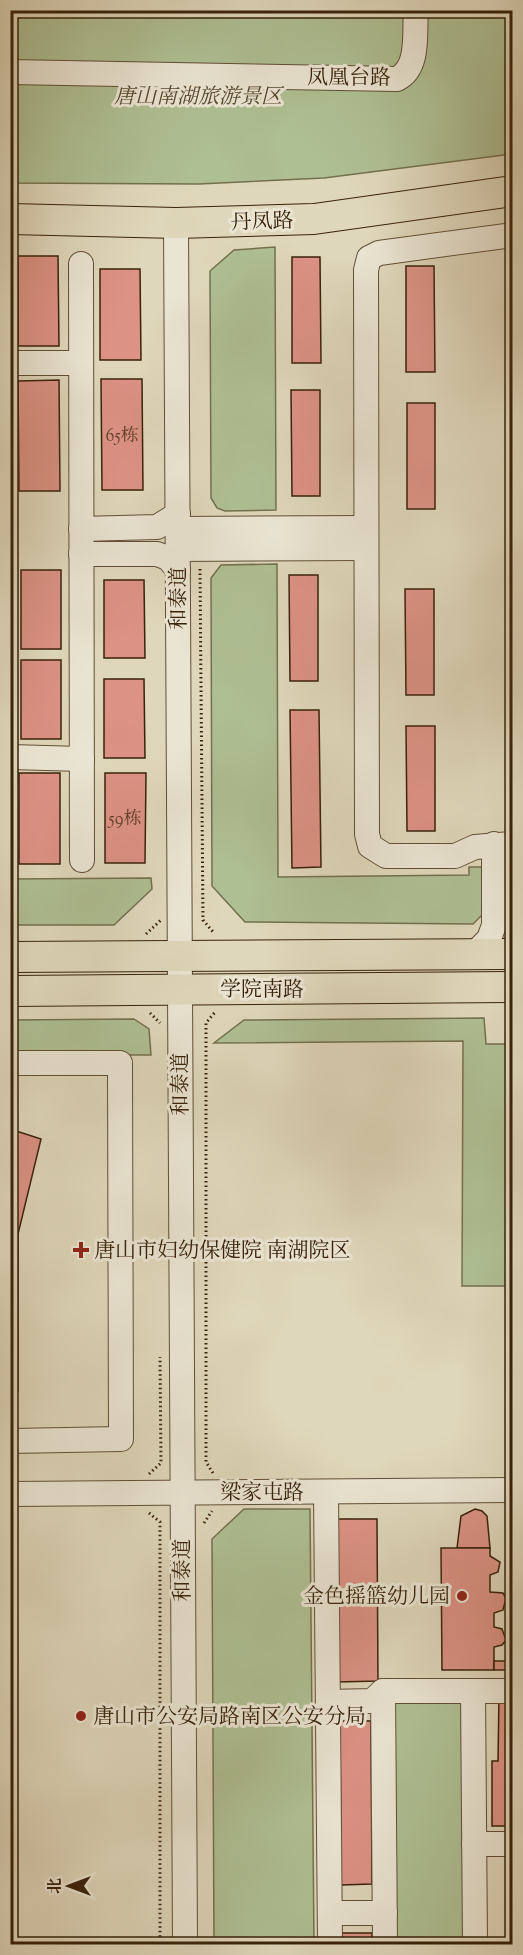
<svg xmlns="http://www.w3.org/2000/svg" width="523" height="1955" font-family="'Sorts Mill Goudy','Noto Serif SC',serif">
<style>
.green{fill:#aebf93;stroke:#74704e;stroke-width:1.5}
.building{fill:#dc9285;stroke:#39220a;stroke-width:1.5}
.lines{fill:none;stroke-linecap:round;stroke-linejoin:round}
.minor-casing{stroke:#624f36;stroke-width:26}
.major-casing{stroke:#39220a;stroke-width:32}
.path{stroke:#39220a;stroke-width:3;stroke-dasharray:1.5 3;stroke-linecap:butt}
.minor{stroke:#eae5d3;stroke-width:24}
.major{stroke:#dfd7bb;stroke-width:30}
.poi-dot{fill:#8f2418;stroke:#eae5d3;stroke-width:2}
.labels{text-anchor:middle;stroke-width:6;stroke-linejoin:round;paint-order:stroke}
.number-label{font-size:18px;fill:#623e29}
.street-label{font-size:21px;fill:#39220a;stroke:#eae5d3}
.park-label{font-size:21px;font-style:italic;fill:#56492c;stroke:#eae5d3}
.poi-label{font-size:21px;fill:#39220a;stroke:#eae5d3;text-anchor:start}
</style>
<rect width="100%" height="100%" fill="#dfd7bb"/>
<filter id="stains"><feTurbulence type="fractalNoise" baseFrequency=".00333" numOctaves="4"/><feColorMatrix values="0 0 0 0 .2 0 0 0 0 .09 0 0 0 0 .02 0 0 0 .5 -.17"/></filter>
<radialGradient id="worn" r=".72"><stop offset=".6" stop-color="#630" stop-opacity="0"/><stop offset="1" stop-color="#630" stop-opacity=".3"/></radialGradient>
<!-- green -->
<g class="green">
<polygon points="10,11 512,11 512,154 324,178 199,184 11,183"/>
<polygon points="275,247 276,510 225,511 217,508 211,498 210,271 234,250"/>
<polygon points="277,564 278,877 469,875 469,867 490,867 483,914 473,924 245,922 212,886 211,578 221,565"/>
<polygon points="151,878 152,889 114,925 11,925 11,879"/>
<polygon points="484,1018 486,1044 512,1044 512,1286 462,1286 463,1041 214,1043 244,1020"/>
<polygon points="134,1019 149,1029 151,1055 11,1055 10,1020"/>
<polygon points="244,1509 310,1509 314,1944 214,1944 212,1539"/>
<polygon points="394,1701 463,1701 465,1944 396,1944"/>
</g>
<!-- building -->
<g class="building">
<polygon points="18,256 58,256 59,346 18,346"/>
<polygon points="292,257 320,257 321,363 292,363"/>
<polygon points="406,266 434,266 435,372 406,372"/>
<polygon points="100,269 140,269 141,360 100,360"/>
<polygon points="101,379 142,379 143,490 102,490"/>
<polygon points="59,380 60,491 19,491 18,381"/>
<polygon points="291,390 320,390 320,496 292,496"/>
<rect x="407" y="403" width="28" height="106"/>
<rect x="21" y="570" width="40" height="79"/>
<polygon points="289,575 318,575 318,681 290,681"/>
<polygon points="104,580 144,580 145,658 104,658"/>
<polygon points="405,589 434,589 434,695 406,695"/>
<rect x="21" y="660" width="40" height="79"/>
<polygon points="104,679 144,679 145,758 104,758"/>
<polygon points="290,710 319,710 321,867 292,868"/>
<polygon points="406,726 435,726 435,831 407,831"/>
<rect x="19" y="773" width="41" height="91"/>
<polygon points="105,773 146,773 145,863 105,863"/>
<polygon points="10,1129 41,1139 18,1234 18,1391 10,1391"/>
<polygon points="475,1509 482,1511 487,1516 490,1548 457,1548 461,1516"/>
<polygon points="336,1519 377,1519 378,1681 337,1682"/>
<polygon points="441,1548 490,1548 490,1556 500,1562 498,1572 490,1575 490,1592 503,1593 506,1598 503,1610 494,1613 494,1627 502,1629 506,1640 502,1645 494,1647 494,1670 442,1670"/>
<rect x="494" y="1661" width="18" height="9"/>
<polygon points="499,1696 512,1696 512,1826 492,1826 492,1761 498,1761"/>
<polygon points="340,1721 371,1721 372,1884 341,1885"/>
<rect x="511" y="1875" width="1" height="69"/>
<rect x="342" y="1933" width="30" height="11"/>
</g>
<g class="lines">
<defs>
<g id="minor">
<path d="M10 72 397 79C420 68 414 33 416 10"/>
<polyline points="176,223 185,1944"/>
<polyline points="512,235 379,253 369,258 366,270 367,834 370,846 386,856 455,856 475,847 512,844"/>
<polyline points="81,264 82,860"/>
<polyline points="10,363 81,363"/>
<polyline points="81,529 157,527 178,514"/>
<polyline points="178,529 366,528"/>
<polyline points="178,549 366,548"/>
<polyline points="81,554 157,554 168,558 178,570"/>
<polyline points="10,757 82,759"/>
<polyline points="474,954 489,939 494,925 494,844"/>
<polyline points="10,1063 120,1063 121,1439 10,1441"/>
<polyline points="326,1492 330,1944"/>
<polyline points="10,1494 512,1490"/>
<polyline points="473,1691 475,1944"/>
<polyline points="328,1702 372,1701 383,1691"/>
<polyline points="474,1844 512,1844"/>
<polyline points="330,1913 385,1913"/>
<polyline points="385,1944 383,1691 512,1691"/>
</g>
<g id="major">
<polyline points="10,219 176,223 314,219 512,191"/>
<polyline points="10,957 512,954"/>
<polyline points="10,991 512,987"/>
</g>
</defs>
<!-- minor casing -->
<use href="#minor" class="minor-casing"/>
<!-- major casing -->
<use href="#major" class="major-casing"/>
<!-- path -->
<g class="path">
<polyline points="200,569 203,920 214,933"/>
<polyline points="146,934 161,920"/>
<polyline points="150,1013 160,1023"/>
<polyline points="213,1473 206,1462 206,1023 216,1011"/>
<polyline points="149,1474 161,1463 160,1357"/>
<polyline points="149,1513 160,1522 160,1944"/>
<polyline points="204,1523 212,1511"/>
</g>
<!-- minor -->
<use href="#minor" class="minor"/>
<!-- major -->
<use href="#major" class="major"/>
</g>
<!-- markers -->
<g class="poi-dot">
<path d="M78 1241h6v6h6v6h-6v6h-6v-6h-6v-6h6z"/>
<circle cx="462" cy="1596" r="6"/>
<circle cx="81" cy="1716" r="6"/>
</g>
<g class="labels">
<!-- number labels -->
<g class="number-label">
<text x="122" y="441">65栋</text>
<text x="125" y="824">59栋</text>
</g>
<!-- street labels -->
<g class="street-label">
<text x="349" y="84">凤凰台路</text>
<text transform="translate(262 221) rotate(-2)" y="7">丹凤路</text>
<text transform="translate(178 598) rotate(-90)" y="7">和泰道</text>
<text x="262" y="996">学院南路</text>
<text transform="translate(180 1084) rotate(-90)" y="7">和泰道</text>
<text x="262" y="1499">梁家屯路</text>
<text transform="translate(182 1570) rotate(-90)" y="7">和泰道</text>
</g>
<!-- park labels -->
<g class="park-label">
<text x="198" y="103">唐山南湖旅游景区</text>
</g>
<!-- poi labels -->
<g class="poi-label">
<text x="94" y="1257">唐山市妇幼保健院 南湖院区</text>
<text x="450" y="1603" text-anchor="end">金色摇篮幼儿园</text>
<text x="93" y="1723">唐山市公安局路南区公安分局</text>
</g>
</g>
<!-- margin -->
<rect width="523" height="1955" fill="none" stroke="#dfd7bb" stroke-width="36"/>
<rect x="12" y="12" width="499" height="1931" fill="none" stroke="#39220a" stroke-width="3"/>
<rect x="18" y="18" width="487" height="1919" fill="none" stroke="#39220a" stroke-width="1.5"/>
<!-- north arrow -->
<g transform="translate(69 1886) rotate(270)" stroke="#eae5d3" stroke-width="4.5" paint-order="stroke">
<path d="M0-4.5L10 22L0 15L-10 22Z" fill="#39220a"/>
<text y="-9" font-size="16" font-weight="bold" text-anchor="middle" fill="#39220a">北</text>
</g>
<rect width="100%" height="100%" filter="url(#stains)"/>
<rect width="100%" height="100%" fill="url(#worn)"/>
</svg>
